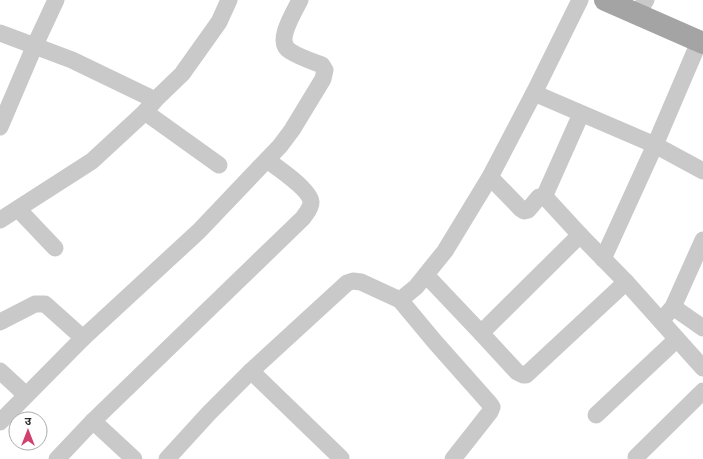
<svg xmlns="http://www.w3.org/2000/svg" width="703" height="459" font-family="Ubuntu,'Noto Sans Devanagari',sans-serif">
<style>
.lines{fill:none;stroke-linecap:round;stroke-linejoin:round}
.minor{stroke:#c9c9c9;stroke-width:17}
.major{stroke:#a4a4a4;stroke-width:22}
</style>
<rect width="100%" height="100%" fill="#fff"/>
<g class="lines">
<!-- minor -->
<g class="minor">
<polyline points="637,14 646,0"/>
<polyline points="0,33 72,60 155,100"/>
<polyline points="534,93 655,145 703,171"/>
<polyline points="145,112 219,165"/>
<polyline points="0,127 35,45 56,0"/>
<polyline points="490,177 521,209 524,211 528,210 539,197 546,198 580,235 626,282 703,368"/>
<polyline points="544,197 581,114"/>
<polyline points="18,209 55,248"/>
<polyline points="0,220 92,161 145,112 155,100 182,74 219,22 229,0"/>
<polyline points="603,259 655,145 699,42"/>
<polyline points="426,275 481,333 517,372 523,375 526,375 626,282"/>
<polyline points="400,300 416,287 445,251 490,177 534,93 580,0"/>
<polyline points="673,307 703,328"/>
<polyline points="661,321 673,307 703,240"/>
<polyline points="0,322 35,304 45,304 83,338"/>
<polyline points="481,333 580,235"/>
<polyline points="0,371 26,395"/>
<polyline points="251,371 341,458"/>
<polyline points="596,415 677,339"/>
<polyline points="93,421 134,459"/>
<path d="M0 422 83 338 199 231 280 146 292 130 323 79 325 70 322 65C311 61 299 57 290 51 274 42 295 11 300 0"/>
<polyline points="636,457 703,391"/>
<path d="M57 459 93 421 303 218C306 213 311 209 311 202 310 190 277 167 267 160"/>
<polyline points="167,459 209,413 251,371 347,283 353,281 361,282 400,300 435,342 490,404 492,407 490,412 453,459"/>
</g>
<!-- major -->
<polyline class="major" points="605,0 703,43"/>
</g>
<!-- north arrow -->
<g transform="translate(28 431)"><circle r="19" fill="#ffffff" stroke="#ababab"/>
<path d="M0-3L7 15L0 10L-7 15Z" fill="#d0416e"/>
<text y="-6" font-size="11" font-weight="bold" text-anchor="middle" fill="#2c2c2c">उ</text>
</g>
</svg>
